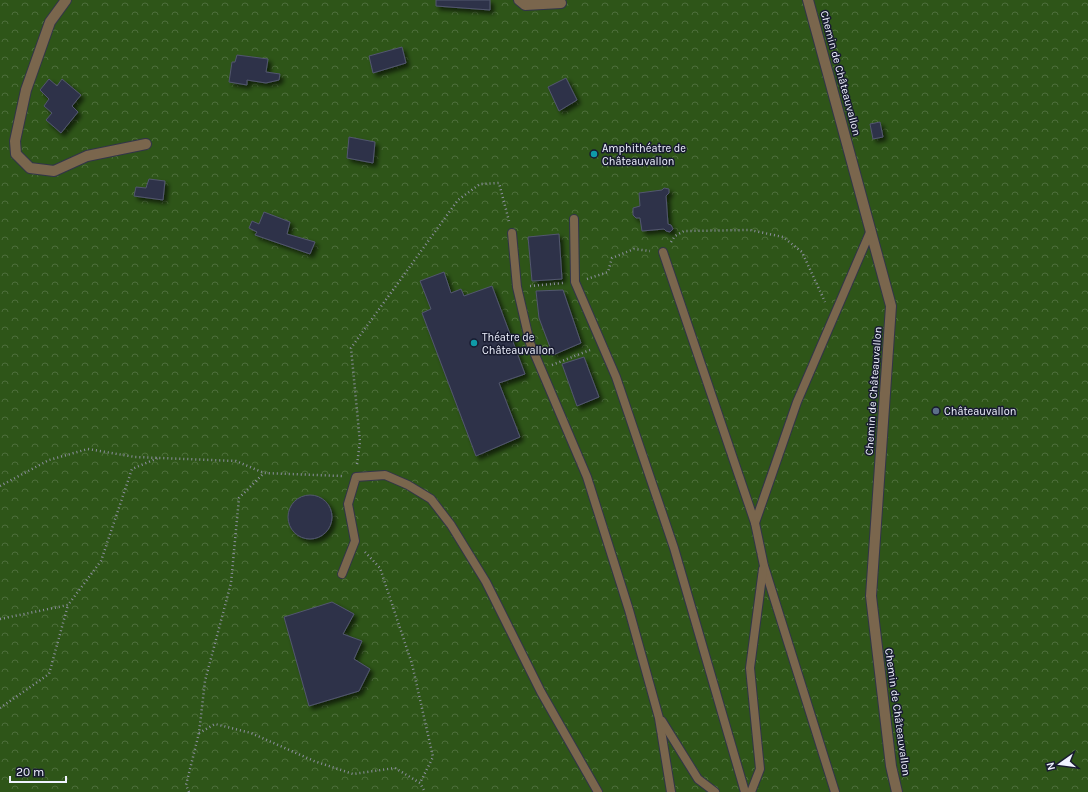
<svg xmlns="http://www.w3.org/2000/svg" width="1088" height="792" font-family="Karla,sans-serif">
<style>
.forest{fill:url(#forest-crowns)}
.building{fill:#2e3248;stroke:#52566f;filter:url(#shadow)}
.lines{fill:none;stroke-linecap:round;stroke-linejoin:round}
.lane-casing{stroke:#323549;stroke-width:10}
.street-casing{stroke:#323549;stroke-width:12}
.path{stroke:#8d90a0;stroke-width:2.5;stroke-dasharray:1 3;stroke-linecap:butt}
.lane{stroke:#7a664d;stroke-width:8}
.street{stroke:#7a664d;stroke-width:10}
.culture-dot{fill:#0f9aa8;stroke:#181b30;stroke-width:1.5}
.service-dot{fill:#5c6f8a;stroke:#181b30;stroke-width:1.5}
.labels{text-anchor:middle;stroke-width:3;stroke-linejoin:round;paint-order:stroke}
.street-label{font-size:11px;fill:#f0f3ff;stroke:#181b30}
.poi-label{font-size:11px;fill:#f0f3ff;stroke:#181b30;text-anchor:start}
</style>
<defs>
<pattern id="forest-crowns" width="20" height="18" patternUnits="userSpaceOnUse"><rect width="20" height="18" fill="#2e5518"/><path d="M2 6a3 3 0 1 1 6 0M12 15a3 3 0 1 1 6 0" fill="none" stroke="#4d6e3b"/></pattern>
<filter id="shadow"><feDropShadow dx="3.5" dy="3.5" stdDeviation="2" flood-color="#0009"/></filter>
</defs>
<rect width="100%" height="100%" fill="#181b30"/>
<!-- forest -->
<rect class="forest" x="0" y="0" width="1088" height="792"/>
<!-- building -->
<g class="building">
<polygon points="436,0 490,0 490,10 436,6"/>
<polygon points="402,47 406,63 373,73 369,56"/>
<polygon points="237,55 268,59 266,72 280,74 279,80 266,83 247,80 247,85 229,82 232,62 235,62"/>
<polygon points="566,78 577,100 559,111 548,87"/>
<polygon points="49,79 57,86 62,79 81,95 72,106 78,112 61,133 46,120 52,113 44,106 49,99 40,90"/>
<polygon points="880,122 883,137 873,139 870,124"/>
<polygon points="349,137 375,142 373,163 347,158"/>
<polygon points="149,179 165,181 163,200 134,196 136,187 146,188"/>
<polygon points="664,188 669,189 669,193 666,196 668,224 671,225 673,229 670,232 666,231 664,229 642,231 640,218 636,218 633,215 633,208 640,206 639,193 662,190"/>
<polygon points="264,212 290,222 287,234 315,242 310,254 255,235 257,232 249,228 252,221 259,224"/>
<polygon points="559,234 562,279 532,281 528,237"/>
<polygon points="444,272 451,293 461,289 464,296 492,286 525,374 499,383 520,437 476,456 422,313 431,309 420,281"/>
<polygon points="563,290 581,343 553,355 539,318 536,291"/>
<polygon points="584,357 599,397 577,406 562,364"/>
<circle cx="310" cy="517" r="22"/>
<polygon points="332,602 354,614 343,634 362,641 354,659 370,669 359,691 309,706 284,617"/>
</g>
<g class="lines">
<defs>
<g id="lane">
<polyline points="574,219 575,282 616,377 674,548 745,792"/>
<polyline points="512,233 517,287 530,343 587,477 629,610 659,718 671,792"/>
<polyline points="663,252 755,523 797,402 871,230"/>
<polyline points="755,523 764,566 835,792"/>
<polyline points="342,574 355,541 348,504 356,477 385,475 408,485 431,499 451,525 486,582 541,692 598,792"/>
<polyline points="662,721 698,779 715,792"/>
<polyline points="751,792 760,769 750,668 763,569"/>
</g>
<g id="street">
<polyline points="66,0 50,22 26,90 15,141 16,154 30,168 54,171 87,156 146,144"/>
<polyline points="519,0 525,5 561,3"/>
<polyline points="808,0 891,306 871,596 891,766 897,792"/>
</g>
</defs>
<!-- lane casing -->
<use href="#lane" class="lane-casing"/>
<!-- street casing -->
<use href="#street" class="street-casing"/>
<!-- path -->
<g class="path">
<polyline points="671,242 675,236 684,231 750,230 783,237 802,252 825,302"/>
<polyline points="587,279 608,272 612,258 634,249 650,251"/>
<polyline points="530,286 563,283"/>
<polyline points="552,365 590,350"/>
<polyline points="357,464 360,442 351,348 458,200 480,184 499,183 509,221"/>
<polyline points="0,486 49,460 88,449 135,457 236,461 264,473 342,476"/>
<polyline points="365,552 380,568 412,664 433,757 420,783"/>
<polyline points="0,619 68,605 101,561 132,469 158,458"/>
<polyline points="0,708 49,674 68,605"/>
<polyline points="199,733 215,724 251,733 314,761 353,774 395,768 420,783 425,792"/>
<polyline points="189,792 186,785 199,733 205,681 231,583 239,498 264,473"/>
</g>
<!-- lane -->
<use href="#lane" class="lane"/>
<!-- street -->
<use href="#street" class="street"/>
</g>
<!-- markers -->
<g class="culture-dot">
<circle cx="594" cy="154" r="4"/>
<circle cx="474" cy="343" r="4"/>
</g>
<circle class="service-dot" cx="936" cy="411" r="4"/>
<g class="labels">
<!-- street labels -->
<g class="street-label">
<text transform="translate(841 73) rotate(75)" y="4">Chemin de Châteauvallon</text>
<text transform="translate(873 391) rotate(-86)" y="4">Chemin de Châteauvallon</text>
<text transform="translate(898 712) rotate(82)" y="4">Chemin de Châteauvallon</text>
</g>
<!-- poi labels -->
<g class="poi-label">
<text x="602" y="152">Amphithéatre de<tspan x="602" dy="13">Châteauvallon</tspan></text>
<text x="482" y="341">Théatre de<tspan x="482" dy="13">Châteauvallon</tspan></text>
<text x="944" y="415">Châteauvallon</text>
</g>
</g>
<!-- north arrow -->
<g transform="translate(1060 764) rotate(256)" stroke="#181b30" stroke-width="3" paint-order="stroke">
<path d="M0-3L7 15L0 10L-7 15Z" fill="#f0f3ff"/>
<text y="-6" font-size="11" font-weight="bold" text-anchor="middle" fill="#f0f3ff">N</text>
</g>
<!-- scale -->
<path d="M10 776v6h56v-6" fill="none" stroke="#f0f3ff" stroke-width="2"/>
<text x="16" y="776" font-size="12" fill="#f0f3ff" stroke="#181b30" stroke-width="3" paint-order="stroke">20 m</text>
</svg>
